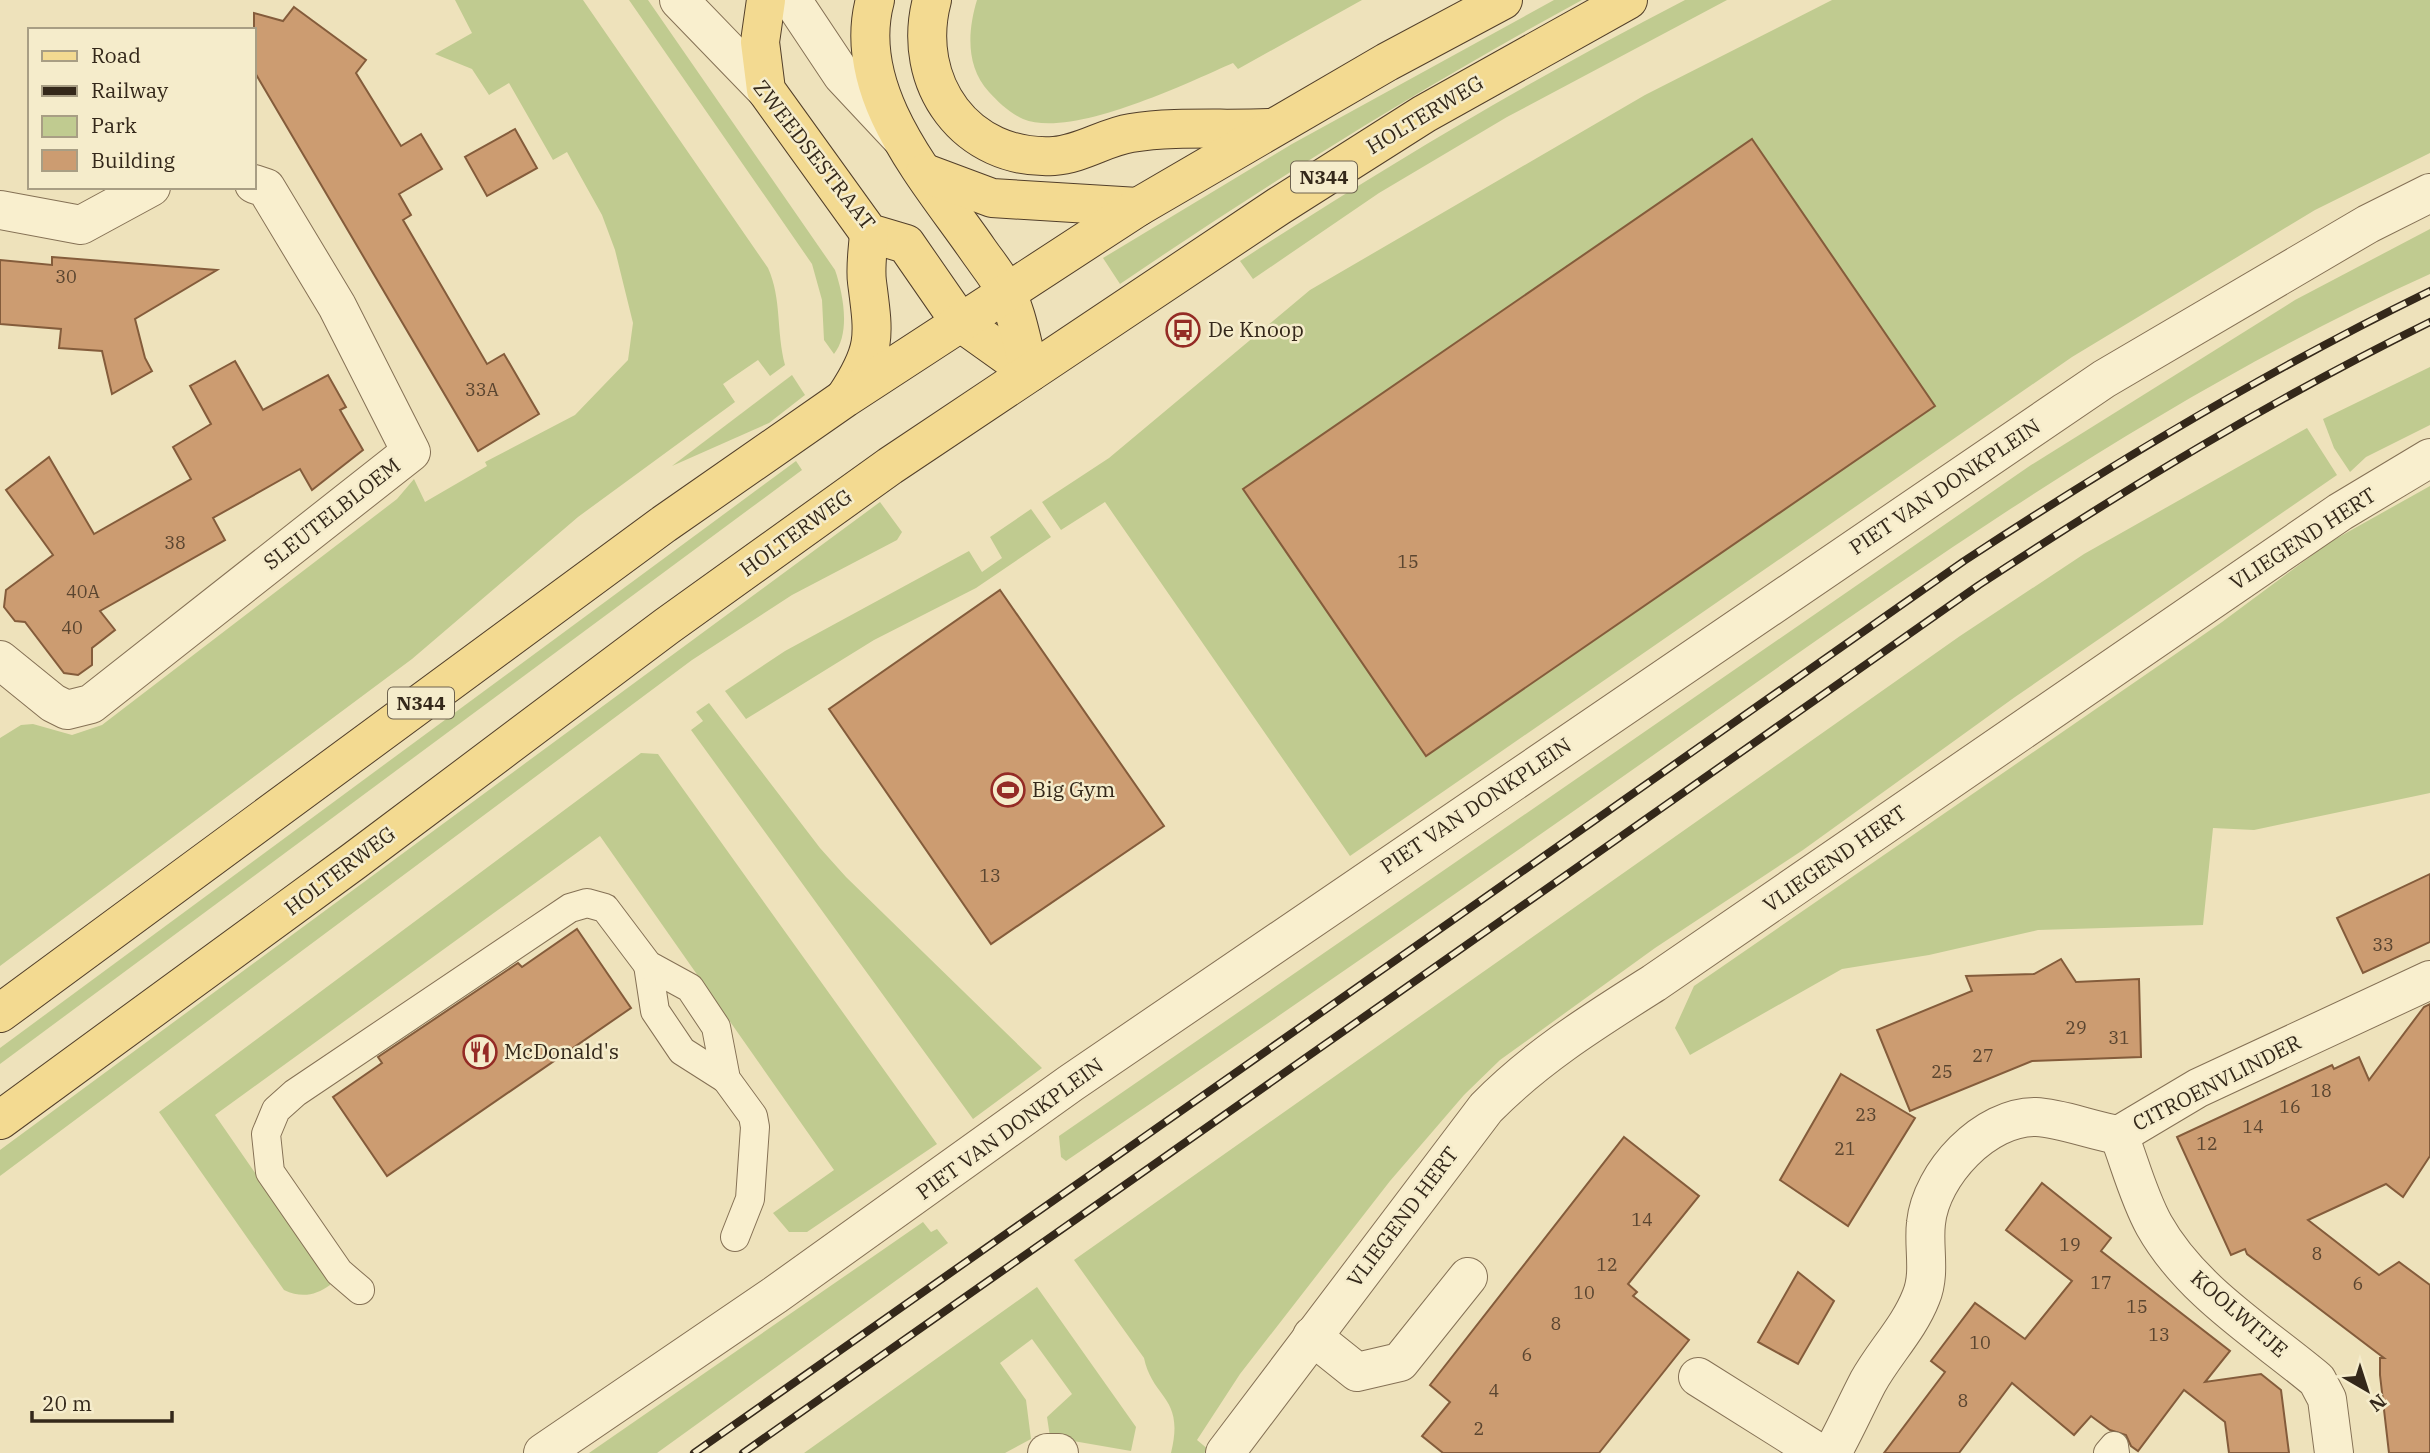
<svg xmlns="http://www.w3.org/2000/svg" width="2430" height="1453" font-family="'IBM Plex Serif',serif">
<style>
.green{fill:#c0cb90}
.building{fill:#cc9c71;stroke:#845c3b;stroke-width:2}
.lines{fill:none;stroke-linecap:round;stroke-linejoin:round}
.service-casing{stroke:#857155;stroke-width:30}
.minor-casing{stroke:#857155;stroke-width:40}
.tertiary-casing{stroke:#857155;stroke-width:40}
.primary-casing{stroke:#523f2a;stroke-width:40}
.service{stroke:#f9efce;stroke-width:28}
.minor{stroke:#f9efce;stroke-width:38}
.tertiary{stroke:#f9efce;stroke-width:38}
.primary{stroke:#f3da91;stroke-width:38}
.rail-casing{stroke:#34281a;stroke-width:8}
.rail{stroke:#f5eccb;stroke-width:5;stroke-dasharray:16;stroke-linecap:butt}
.labels{text-anchor:middle;stroke-width:5;stroke-linejoin:round;paint-order:stroke}
.number-label{font-size:18px;fill:#5a4530}
.shield{fill:#f5eccb;stroke:#6e634f;stroke-width:2}
.shield-label{font-size:19px;font-weight:bold;fill:#34281a}
.street-label{font-size:21px;fill:#34281a;stroke:#f5eccb}
.poi-label{font-size:21px;fill:#34281a;stroke:#f5eccb;text-anchor:start}
</style>
<rect width="100%" height="100%" fill="#eee2bb"/>
<!-- green -->
<g class="green">
<path d="M455 0H583L768 268C782 299 776 331 785 365L770 376 758 360 723 384 735 402 578 517 412 659 0 966V738L21 725 33 724 72 735 102 725 397 499 414 479 425 502 487 466 485 462 575 415 628 360 633 323 615 250 602 215 567 152 553 160 509 83 489 95 472 69 435 54 472 33Z"/>
<path d="M629 0H648L835 270C843 293 851 333 834 354L824 340 822 300 812 264Z"/>
<path d="M977 0H1362L1238 69 1233 63C1185 84 1071 139 1023 119 1010 113 998 102 989 92 965 66 968 30 977 0Z"/>
<path d="M1554 0H1582C1422 87 1270 182 1120 284L1103 258 1292 144Z"/>
<path d="M1685 0H1727L1507 117 1379 193 1253 279 1240 261C1384 167 1532 79 1685 0Z"/>
<polygon points="1832,0 2430,0 2430,153 2315,210 2072,357 1350,856 1105,502 1061,530 1042,502 1109,458 1310,290 1645,95"/>
<path d="M2430 229V274C2161 395 1919 568 1679 737 1475 881 1271 1022 1066 1161L1061 1157 1059 1136 2031 465 2295 300Z"/>
<polygon points="2430,367 2430,425 2366,457 2350,472 2334,448 2323,419"/>
<polygon points="792,375 805,395 769,423 672,466"/>
<path d="M2307 428 2337 475 2015 697 1803 850 1655 948 1500 1060 1464 1095 1390 1181 1240 1374 1197 1440 1209 1450 1204 1453H1171C1185 1396 1153 1400 1144 1358L1074 1260 1960 636 2084 554Z"/>
<polygon points="796,461 802,470 0,1064 0,1048"/>
<polygon points="2430,486 2430,793 2254,830 2213,828 2203,925 2038,930 1929,955 1842,969 1690,1055 1675,1028 1694,986 2222,622 2330,542"/>
<polygon points="880,502 902,532 897,540 792,595 692,660 0,1176 0,1150"/>
<polygon points="1031,509 1051,537 976,588 874,640 746,719 725,691 785,651 969,551 982,572 1002,558 990,537"/>
<polygon points="709,703 820,848 846,877 1042,1068 973,1119 691,730 703,721 696,712"/>
<path d="M641 753 658 754 937 1144 807 1232H789L773 1213 834 1170 600 836 215 1115 330 1281V1285C315 1296 301 1298 284 1290L159 1112Z"/>
<polygon points="923,1222 931,1232 937,1229 948,1243 657,1453 589,1453"/>
<polygon points="1037,1287 1136,1427 1131,1451 1050,1437 1047,1417 1072,1394 1032,1339 1000,1363 1026,1400 1031,1439 1005,1453 804,1453"/>
</g>
<!-- building -->
<g class="building">
<polygon points="294,7 366,60 356,73 401,146 421,134 442,169 399,194 411,215 403,220 487,364 504,354 539,414 478,451 254,71 254,13 283,21"/>
<polygon points="515,129 537,168 487,196 465,157"/>
<polygon points="1752,139 1935,406 1426,756 1243,489"/>
<polygon points="52,257 217,270 135,319 145,358 152,371 112,394 102,351 59,348 61,329 0,324 0,260 52,265"/>
<polygon points="235,361 263,410 328,375 346,407 340,410 363,450 312,490 300,469 213,518 225,540 100,611 115,630 92,648 92,665 78,675 64,673 25,622 15,621 4,607 6,590 53,555 6,490 49,457 94,534 191,479 173,447 211,424 190,386"/>
<polygon points="1000,590 1164,826 991,944 829,709"/>
<polygon points="2430,874 2430,942 2363,973 2337,918"/>
<polygon points="577,929 631,1008 387,1176 333,1097 382,1063 378,1057 518,963 522,967"/>
<polygon points="2061,959 2076,982 2139,979 2141,1057 2032,1061 1910,1111 1877,1030 1972,991 1966,976 2034,974"/>
<polygon points="2430,1004 2430,1156 2403,1197 2386,1184 2308,1220 2379,1275 2399,1262 2430,1285 2430,1453 2389,1453 2380,1375 2380,1358 2384,1358 2247,1254 2245,1249 2231,1255 2177,1137 2332,1065 2334,1069 2359,1057 2369,1080 2424,1007"/>
<polygon points="1841,1074 1915,1118 1848,1226 1780,1180"/>
<polygon points="1624,1137 1699,1196 1628,1284 1637,1292 1633,1296 1689,1340 1599,1453 1443,1453 1422,1436 1450,1402 1430,1385"/>
<polygon points="2042,1183 2111,1238 2101,1251 2230,1351 2205,1382 2261,1374 2281,1390 2289,1453 2229,1453 2225,1422 2184,1390 2138,1451 2131,1446 2126,1435 2110,1430 2091,1416 2074,1435 2012,1383 1959,1453 1884,1453 1945,1372 1931,1361 1975,1303 2025,1339 2072,1281 2006,1230"/>
<polygon points="1798,1272 1834,1301 1798,1364 1758,1342"/>
</g>
<g class="lines">
<defs>
<g id="service">
<polyline points="648,965 655,1011 682,1051 726,1079"/>
<polyline points="360,1290 339,1272 270,1172 266,1134 276,1110 295,1093 570,908 587,903 605,908 648,965 690,988 716,1027 726,1079 753,1116 755,1127 750,1199 735,1237"/>
<polyline points="2108,1453 2114,1446 2115,1453"/>
</g>
<g id="minor">
<polyline points="0,210 81,225 151,187"/>
<polyline points="0,660 53,703 67,710 91,704 411,452 337,306 266,188 254,184"/>
<path d="M2119 1135C2130 1164 2139 1198 2154 1225 2191 1291 2261 1333 2317 1380L2327 1399 2334 1453"/>
<polyline points="1312,1336 1357,1372 1400,1362 1468,1277"/>
<polyline points="1698,1377 1819,1453"/>
<polyline points="543,1453 775,1295 1071,1083 2104,379 2368,224 2430,193"/>
<polyline points="1047,1453 1059,1453"/>
<path d="M1225 1453 1486 1108C1536 1057 1594 1021 1654 983L2340 512 2430 458"/>
<path d="M1832 1453C1845 1430 1856 1405 1868 1382 1884 1353 1909 1328 1921 1297 1931 1273 1923 1247 1926 1223 1931 1174 1985 1116 2036 1117 2061 1118 2093 1131 2119 1135L2198 1088 2430 980"/>
</g>
<g id="tertiary">
<polyline points="679,0 766,90"/>
<polyline points="792,0 842,75 900,137"/>
</g>
<g id="primary">
<polyline points="766,0 760,42 766,90 869,233 906,244 960,322 1030,372"/>
<path d="M875 0C850 93 929 179 978 250 987 263 998 276 1005 290 1018 314 1022 346 1030 372"/>
<path d="M932 0C910 83 966 161 1054 156 1082 154 1105 137 1131 133 1175 126 1224 130 1269 128"/>
<polyline points="925,173 992,198 1138,207"/>
<path d="M846 396C877 349 874 336 867 282 865 267 868 249 869 233"/>
<polyline points="0,1013 664,524 845,398 1138,207 1387,62 1503,0"/>
<polyline points="0,1120 354,861 667,626 890,466 1279,206 1424,114 1628,0"/>
</g>
</defs>
<!-- service casing -->
<use href="#service" class="service-casing"/>
<!-- minor casing -->
<use href="#minor" class="minor-casing"/>
<!-- tertiary casing -->
<use href="#tertiary" class="tertiary-casing"/>
<!-- primary casing -->
<use href="#primary" class="primary-casing"/>
<!-- service -->
<use href="#service" class="service"/>
<!-- minor -->
<use href="#minor" class="minor"/>
<!-- tertiary -->
<use href="#tertiary" class="tertiary"/>
<!-- primary -->
<use href="#primary" class="primary"/>
<defs>
<g id="rail">
<path d="M694 1453 1964 561C2115 462 2268 370 2430 291"/>
<path d="M743 1453 1979 585C2125 489 2273 399 2430 322"/>
</g>
</defs>
<!-- rail casing -->
<use href="#rail" class="rail-casing"/>
<!-- rail -->
<use href="#rail" class="rail"/>
</g>
<!-- icons -->
<defs>
<symbol id="bus-ring" viewBox="-11 -11 22 22"><circle r="9.5" fill="#f5eccb" stroke="#942b25" stroke-width="1.5"/><path d="M-5-6H5V4H4V6H2V4H-2V6H-4V4H-5ZM-3.5-4V0h7V-4ZM-3.5 1.2v1.5H-2V1.2ZM2 1.2v1.5H3.5V1.2Z" fill="#942b25"/></symbol>
<symbol id="stadium-ring" viewBox="-11 -11 22 22"><circle r="9.5" fill="#f5eccb" stroke="#942b25" stroke-width="1.5"/><path d="M0-5a6.5 5 0 1 0 0 10a6.5 5 0 1 0 0-10ZM-3.5-1.8h7v3.6h-7Z" fill="#942b25"/></symbol>
<symbol id="restaurant-ring" viewBox="-11 -11 22 22"><circle r="9.5" fill="#f5eccb" stroke="#942b25" stroke-width="1.5"/><path d="M-5-6h1v4h1v-4h1v4h1v-4h1v5L-1.5 .5V6h-2V.5L-5-1ZM5-6V6H3V1.5H1.5Q1.5-4 5-6Z" fill="#942b25"/></symbol>
</defs>
<g fill-rule="evenodd">
<use href="#bus-ring" x="1164" y="311" width="38" height="38"/>
<use href="#stadium-ring" x="989" y="771" width="38" height="38"/>
<use href="#restaurant-ring" x="461" y="1033" width="38" height="38"/>
</g>
<g class="labels">
<!-- number labels -->
<g class="number-label">
<text x="66" y="283">30</text>
<text x="482" y="396">33A</text>
<text x="175" y="549">38</text>
<text x="1408" y="568">15</text>
<text x="83" y="598">40A</text>
<text x="72" y="634">40</text>
<text x="990" y="882">13</text>
<text x="2383" y="951">33</text>
<text x="2076" y="1034">29</text>
<text x="2119" y="1044">31</text>
<text x="1983" y="1062">27</text>
<text x="1942" y="1078">25</text>
<text x="2321" y="1097">18</text>
<text x="2290" y="1113">16</text>
<text x="1866" y="1121">23</text>
<text x="2253" y="1133">14</text>
<text x="2207" y="1150">12</text>
<text x="1845" y="1155">21</text>
<text x="1642" y="1226">14</text>
<text x="2070" y="1251">19</text>
<text x="2317" y="1260">8</text>
<text x="1607" y="1271">12</text>
<text x="2101" y="1289">17</text>
<text x="2358" y="1290">6</text>
<text x="1584" y="1299">10</text>
<text x="2137" y="1313">15</text>
<text x="1556" y="1330">8</text>
<text x="2159" y="1341">13</text>
<text x="1980" y="1349">10</text>
<text x="1527" y="1361">6</text>
<text x="1494" y="1397">4</text>
<text x="1963" y="1407">8</text>
<text x="1479" y="1435">2</text>
</g>
<!-- shield labels -->
<g class="shield">
<rect x="1291" y="161.5" width="66" height="31" rx="5"/>
<rect x="388" y="687.5" width="66" height="31" rx="5"/>
</g>
<g class="shield-label">
<text x="1324" y="184">N344</text>
<text x="421" y="710">N344</text>
</g>
<!-- street labels -->
<g class="street-label">
<text transform="translate(1425 115) rotate(-31)" y="7">HOLTERWEG</text>
<text transform="translate(814 155) rotate(52)" y="7">ZWEEDSESTRAAT</text>
<text transform="translate(1945 487) rotate(-34)" y="7">PIET VAN DONKPLEIN</text>
<text transform="translate(332 514) rotate(-38)" y="7">SLEUTELBLOEM</text>
<text transform="translate(796 533) rotate(-36)" y="7">HOLTERWEG</text>
<text transform="translate(2303 539) rotate(-33)" y="7">VLIEGEND HERT</text>
<text transform="translate(1476 806) rotate(-34)" y="7">PIET VAN DONKPLEIN</text>
<text transform="translate(1835 859) rotate(-35)" y="7">VLIEGEND HERT</text>
<text transform="translate(340 871) rotate(-37)" y="7">HOLTERWEG</text>
<text transform="translate(2217 1083) rotate(-27)" y="7">CITROENVLINDER</text>
<text transform="translate(1010 1129) rotate(-36)" y="7">PIET VAN DONKPLEIN</text>
<text transform="translate(1403 1217) rotate(-53)" y="7">VLIEGEND HERT</text>
<text transform="translate(2239 1314) rotate(41)" y="7">KOOLWITJE</text>
</g>
<!-- poi labels -->
<g class="poi-label">
<text x="1208" y="337">De Knoop</text>
<text x="1032" y="797">Big Gym</text>
<text x="504" y="1059">McDonald's</text>
</g>
</g>
<!-- legend -->
<rect x="28" y="28" width="228" height="161" fill="#f5eccb" stroke="#a89e84" stroke-width="2"/>
<rect x="42" y="51" width="35" height="10" fill="#f3da91" stroke="#a89e84" stroke-width="2"/>
<text x="91" y="63" font-size="21" fill="#34281a">Road</text>
<rect x="42" y="86" width="35" height="10" fill="#34281a" stroke="#a89e84" stroke-width="2"/>
<text x="91" y="98" font-size="21" fill="#34281a">Railway</text>
<rect x="42" y="116" width="35" height="21" fill="#c0cb90" stroke="#a89e84" stroke-width="2"/>
<text x="91" y="133" font-size="21" fill="#34281a">Park</text>
<rect x="42" y="150" width="35" height="21" fill="#cc9c71" stroke="#a89e84" stroke-width="2"/>
<text x="91" y="168" font-size="21" fill="#34281a">Building</text>
<!-- north arrow -->
<g transform="translate(2367 1390) rotate(141)" stroke="#f5eccb" stroke-width="5" paint-order="stroke">
<path d="M0-5L12 26L0 18L-12 26Z" fill="#34281a"/>
<text y="-10" font-size="19" font-weight="bold" text-anchor="middle" fill="#34281a">N</text>
</g>
<!-- scale -->
<path d="M32 1411v10h140v-10" fill="none" stroke="#34281a" stroke-width="3.5"/>
<text x="42" y="1411" font-size="21" fill="#34281a" stroke="#f5eccb" stroke-width="5" paint-order="stroke">20 m</text>
</svg>
